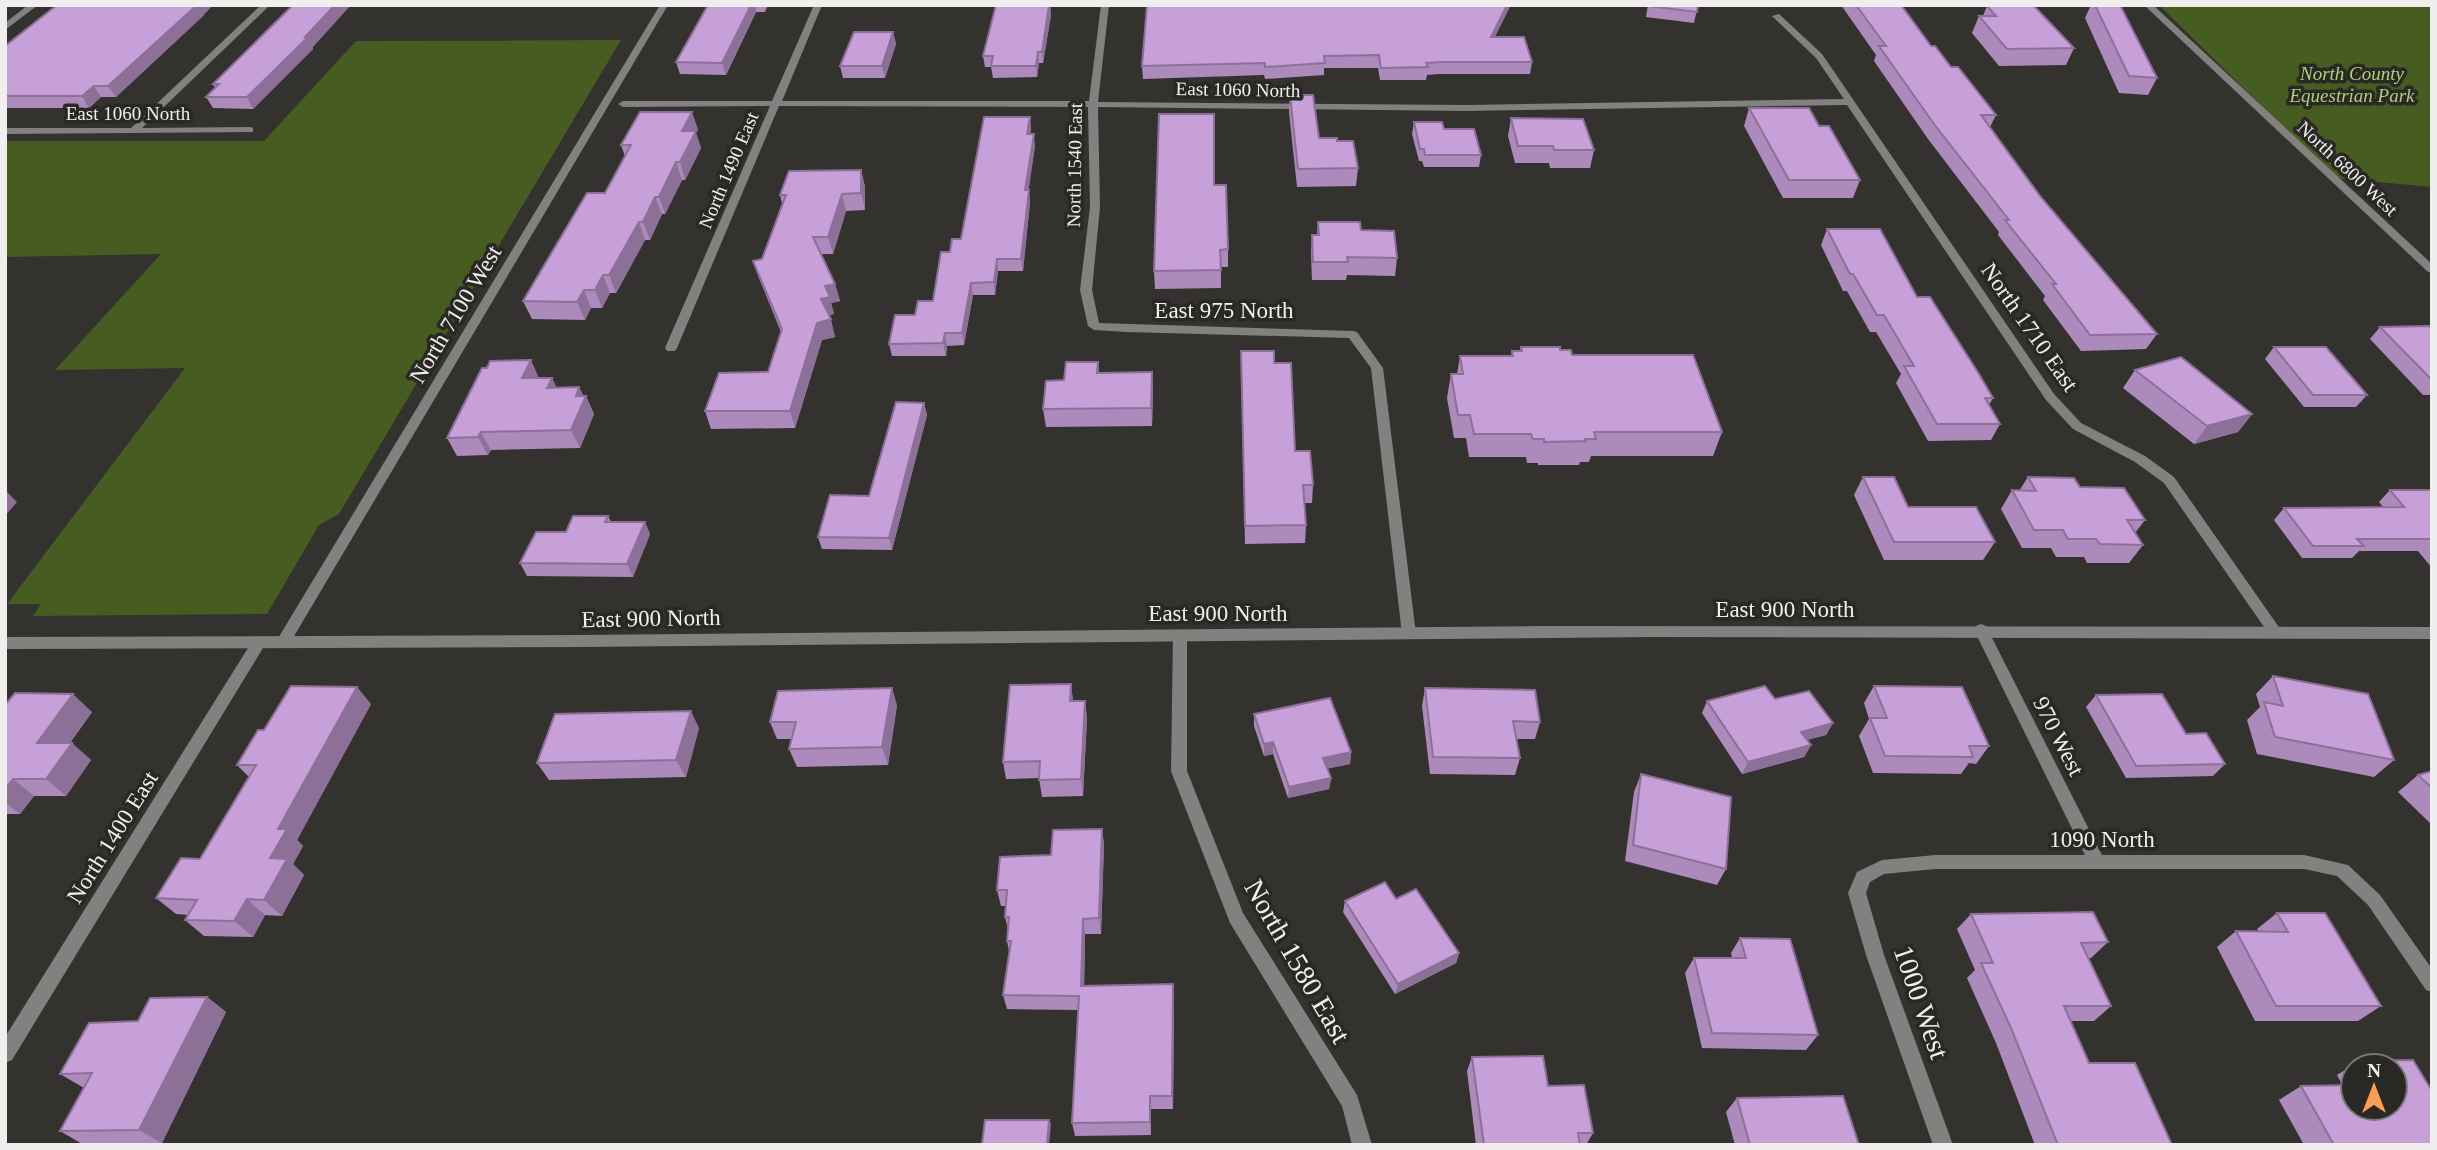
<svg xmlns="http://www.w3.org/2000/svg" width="2437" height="1150" font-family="'Times New Roman',serif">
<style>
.green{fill:#475c21}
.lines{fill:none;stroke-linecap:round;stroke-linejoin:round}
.minor{fill:#838180;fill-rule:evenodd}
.tertiary{fill:#838180;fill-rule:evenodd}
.wall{fill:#ac8abb;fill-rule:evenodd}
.shaded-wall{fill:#8c7098}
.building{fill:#c8a0d9;stroke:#8c7098;stroke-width:2}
.labels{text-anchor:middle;stroke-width:7;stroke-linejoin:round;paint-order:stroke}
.far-park-label{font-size:19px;font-style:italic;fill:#aed076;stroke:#2a2825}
.far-street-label{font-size:19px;fill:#f1efed;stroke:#2a2825}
.street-label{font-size:23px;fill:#f1efed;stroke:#2a2825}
.near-street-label{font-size:28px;fill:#f1efed;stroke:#2a2825}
</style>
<rect width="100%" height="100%" fill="#34322f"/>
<!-- green -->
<g class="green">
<polygon points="2159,5 2432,5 2432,187 2335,178"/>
<polygon points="621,40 339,514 319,525 267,614 33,616 41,604 7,604 185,368 55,370 161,254 5,257 5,141 264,141 356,41"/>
</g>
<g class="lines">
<!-- minor -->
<g class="minor">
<polygon points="28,5 38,5 5,30 5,23"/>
<polygon points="261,5 270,5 142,128 250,127 253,128 253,132 5,134 5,128 131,128"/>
<polygon points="660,5 668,5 287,648 277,648 275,644 277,640"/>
<polygon points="814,5 822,5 782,101 1089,101 1101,5 1109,5 1098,102 1465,105 1844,99 1816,58 1772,16 1779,14 1822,54 2054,394 2081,423 2145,456 2174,477 2283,633 2281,637 2271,637 2164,483 2135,462 2073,429 2046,400 1847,105 1465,111 1098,107 1100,207 1092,290 1099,323 1353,331 1357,332 1383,368 1416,634 1414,638 1404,638 1402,634 1371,368 1349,338 1126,332 1094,330 1088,326 1080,290 1090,207 1088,107 779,106 677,348 675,351 667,351 665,348 770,106 623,107 618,104 623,101 772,101"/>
<polygon points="1981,624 1986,626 1988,630 2102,855 2304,855 2348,865 2380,895 2432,969 2432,992 2426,990 2368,905 2337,876 2304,869 1935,869 1884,874 1870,882 1866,893 1884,955 1953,1145 1933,1145 1866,955 1848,893 1857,872 1882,860 1935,855 2085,855 1974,630 1976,626"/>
<polygon points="1180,630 1185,632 1187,636 1187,771 1243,913 1357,1095 1372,1145 1352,1145 1342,1106 1230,923 1171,771 1173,636 1175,632"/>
<polygon points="258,638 263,640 265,644 263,648 12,1060 5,1063 5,1037 253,640"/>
</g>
<!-- tertiary -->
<g class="tertiary">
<polygon points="2144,5 2153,5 2432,264 2432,273 2428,272"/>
<polygon points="1542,626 2432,627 2432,639 1653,637 581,647 5,649 5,637 581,635"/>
</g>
</g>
<!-- wall -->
<g class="wall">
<polygon points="57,5 213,5 204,14 204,15 116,97 101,97 89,108 5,108 5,46"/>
<polygon points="708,5 768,5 765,12 756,12 726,75 680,74 676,62"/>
<polygon points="1050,5 1051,15 1043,63 1039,63 1037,77 993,78 991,67 985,67 983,56"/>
<polygon points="1648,5 1698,5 1694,23 1646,17"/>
<polygon points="1841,5 1901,5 1931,46 1996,115 1990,127 2040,196 2157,334 2146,349 2081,351 2043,300 2045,296 1998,235 1999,232 1928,139 1874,61 1876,55"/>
<polygon points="2091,5 2120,5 2157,78 2148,95 2119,93 2085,18"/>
<polygon points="1987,6 2074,48 2066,65 1999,66 1972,33 1979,16 1983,16"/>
<polygon points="893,32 896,44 885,78 843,78 840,66"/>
<polygon points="1495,37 1532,62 1530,74 1439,74 1427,75 1426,80 1380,80 1378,68 1324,68 1324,75 1265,79 1264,75 1143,79 1142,66"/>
<polygon points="313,47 313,49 253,109 213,108 206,97 215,88 213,84"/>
<polygon points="1290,95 1319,138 1337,141 1358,168 1356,186 1297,187 1289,112"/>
<polygon points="1749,108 1819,126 1860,180 1853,198 1783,198 1744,126"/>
<polygon points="1030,117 1031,129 1030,134 1035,146 1028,190 1030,202 1023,271 998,271 995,295 973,295 964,345 947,346 946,356 892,356 889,344 915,315 933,301 961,239"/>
<polygon points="1511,118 1594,150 1590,168 1550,168 1549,163 1515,163 1508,136"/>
<polygon points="1414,122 1444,129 1481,155 1479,167 1424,167 1422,161 1419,161 1412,134"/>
<polygon points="698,129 696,133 701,148 685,180 682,180 665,214 662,214 650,240 645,240 616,293 610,293 602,308 591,308 585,320 532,319 523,301 605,193 625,156 621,145"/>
<polygon points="861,170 865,187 865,210 846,211 833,254 821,254 835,284 840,301 831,303 834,314 829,315 835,337 822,340 795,428 711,429 705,411 768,372 781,332 759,278 753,261 762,259 782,203 780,195"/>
<polygon points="1214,185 1228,249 1228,267 1221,267 1221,288 1155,289 1154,271"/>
<polygon points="1318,222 1361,230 1397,258 1395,276 1347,275 1346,280 1312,280 1311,253 1312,235 1317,235"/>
<polygon points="1827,229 1917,297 1993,398 1989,405 2000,424 1991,440 1928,441 1896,383 1901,374 1876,332 1870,332 1847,291 1843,291 1821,245"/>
<polygon points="2380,327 2432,329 2432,395 2423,395 2370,339"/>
<polygon points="1521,347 1560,350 1722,432 1713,456 1591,456 1589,462 1580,462 1579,465 1538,465 1538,463 1527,463 1526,457 1469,457 1466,438 1454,438 1447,398 1451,374 1457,374 1460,356 1511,356 1512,351 1520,351"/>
<polygon points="2274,347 2367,395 2356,407 2304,407 2265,359"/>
<polygon points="1241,351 1274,363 1295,451 1313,485 1312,503 1304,503 1306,525 1305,543 1245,544"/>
<polygon points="1098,362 1099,373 1152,372 1153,391 1152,426 1046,427 1043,409 1064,380"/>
<polygon points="2135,370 2252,414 2238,432 2194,444 2123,388"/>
<polygon points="539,378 552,378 556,387 586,396 594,414 580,448 491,450 488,455 457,456 447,438"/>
<polygon points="924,403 927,415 892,550 822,549 818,537 869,496"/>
<polygon points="1863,477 1908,507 1995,542 1983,560 1884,560 1854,495"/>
<polygon points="2028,477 2080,487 2145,520 2135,533 2143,545 2129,563 2087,563 2084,557 2056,557 2051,548 2022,548 2001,509 2012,490 2019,491"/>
<polygon points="2390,490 2432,490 2432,568 2418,551 2359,551 2352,558 2302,558 2274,520 2284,508 2383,507 2379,502"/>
<polygon points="608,516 611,522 645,522 650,534 633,577 527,576 520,563 566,532"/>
<polygon points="2273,676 2394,760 2374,777 2257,754 2247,720 2260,707 2256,694"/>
<polygon points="1071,684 1073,701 1085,701 1087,718 1083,796 1042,797 1039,778 1006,779 1003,762"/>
<polygon points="1874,686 1989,746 1976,764 1969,763 1961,774 1873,773 1859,736 1869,719 1864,703"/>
<polygon points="1425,688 1540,722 1535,739 1516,739 1520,758 1515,775 1430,774 1422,706"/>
<polygon points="2096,695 2186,734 2225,764 2213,776 2126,778 2086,707"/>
<polygon points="1775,699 1833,723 1826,735 1807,740 1811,745 1804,757 1742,774 1702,713 1707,701"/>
<polygon points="371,704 297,840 303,846 293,864 304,875 282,916 265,915 253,937 204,936 185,920 188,915 176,914 156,898 200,859 249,777 237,765 264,730"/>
<polygon points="5,705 92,712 70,743 91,760 66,796 34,796 20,814 5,814"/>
<polygon points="897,705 888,765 797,767 789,749 792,739 777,739 770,722"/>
<polygon points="1254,714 1351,752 1350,764 1327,768 1331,778 1329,789 1288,798 1273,754 1264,756 1254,726"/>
<polygon points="699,728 686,777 549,780 537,763"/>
<polygon points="2432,771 2432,825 2398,792 2418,775"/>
<polygon points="1641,774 1726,869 1717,885 1625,861 1634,792"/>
<polygon points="1102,829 1104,845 1101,934 1085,934 1084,986 1174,999 1173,1109 1151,1109 1151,1135 1075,1136 1072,1123 1078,1010 1007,1009 1003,995 1009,951 1007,941 1008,929 1005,917 1006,906 1001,906 997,890 1051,855"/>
<polygon points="1396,899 1459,953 1456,963 1395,994 1343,912 1345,901"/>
<polygon points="2277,913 2381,1006 2358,1021 2255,1021 2217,947 2236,931 2259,932 2257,929"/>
<polygon points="1971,914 2108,942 2091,958 2089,958 2111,1006 2094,1021 2070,1021 2089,1063 2172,1145 2035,1145 1996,1043 1967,978 1975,970 1957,929"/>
<polygon points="1740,938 1818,1035 1806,1050 1702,1048 1685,973 1694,958 1732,958 1731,953"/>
<polygon points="207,997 226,1012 162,1143 84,1145 60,1131 84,1088 60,1074"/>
<polygon points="1472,1057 1548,1086 1593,1133 1586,1145 1476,1145 1467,1071"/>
<path d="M2413 1060 2432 1091V1145H2304L2279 1100 2301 1086H2343L2337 1075 2360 1061ZM2353 1066H2395V1108H2353Z"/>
<polygon points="1737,1098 1859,1145 1735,1145 1726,1112"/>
</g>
<!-- shaded-wall -->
<g class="shaded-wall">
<polygon points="197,5 213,5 204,14 204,15 116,97 108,86"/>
<polygon points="335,5 351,5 313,47 313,49 253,109 247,97"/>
<polygon points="751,5 755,5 756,12 726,75 722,63"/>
<polygon points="1050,5 1051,15 1043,63 1042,52"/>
<polygon points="1507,5 1511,5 1489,49 1491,37"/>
<polygon points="893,32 896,44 885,78 882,66"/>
<polygon points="1038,52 1039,63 1037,77 1036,66"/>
<polygon points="94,86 101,97 89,108 82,96"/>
<polygon points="692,112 698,129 696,133 701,148 685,180 680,162 682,131"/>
<polygon points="1030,117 1031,129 1029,146 1027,134"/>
<polygon points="1034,134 1035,146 1027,202 1025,190"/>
<polygon points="676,162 682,180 665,214 659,197"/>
<polygon points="861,170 865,187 865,210 861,193"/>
<polygon points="1029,190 1030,202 1023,271 1021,259"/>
<polygon points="842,194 846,211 833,254 828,237"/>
<polygon points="655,197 662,214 650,240 643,222"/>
<polygon points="639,222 645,240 616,293 609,275"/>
<polygon points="997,259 998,271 995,295 994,282"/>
<polygon points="603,275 610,293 602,308 595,290"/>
<polygon points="971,283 973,295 964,345 962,333"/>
<polygon points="835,284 840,301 831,303 834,314 825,316 821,299 825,286"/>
<polygon points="584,290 591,308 585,320 577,302"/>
<polygon points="831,319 835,337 822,340 795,428 790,411 817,323"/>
<polygon points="945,333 947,346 946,356 943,343"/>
<polygon points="531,360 539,378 522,378"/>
<polygon points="1152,372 1153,391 1152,426 1151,408"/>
<polygon points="552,378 560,396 547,388"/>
<polygon points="579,387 585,398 586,396 594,414 580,448 571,430 576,396"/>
<polygon points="924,403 927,415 892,550 889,538"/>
<polygon points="2252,414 2238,432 2194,444 2207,426"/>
<polygon points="481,432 491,450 488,455 478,437"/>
<polygon points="5,490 17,502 5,516"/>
<polygon points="645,522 650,534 633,577 627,564"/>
<polygon points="1071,684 1073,702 1070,701"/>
<polygon points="357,687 371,704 297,840 303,846 293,864 304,875 282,916 264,900 270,858 278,829"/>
<polygon points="892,688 897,705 888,765 882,747"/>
<polygon points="73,694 92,712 57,760 37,743"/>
<polygon points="1085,701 1087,718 1083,796 1081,779"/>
<polygon points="691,711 699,728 686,777 676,760"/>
<polygon points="1833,723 1826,735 1794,743 1801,732"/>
<polygon points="1273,742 1273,754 1264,756 1264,744"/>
<polygon points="72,743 91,760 66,796 46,779"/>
<polygon points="1811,745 1804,757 1742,774 1748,762"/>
<polygon points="1351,752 1350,764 1322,770 1323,758"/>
<polygon points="1331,778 1329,789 1288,798 1289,787"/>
<polygon points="13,779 34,796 20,814 5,802 5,789"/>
<polygon points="1102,829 1104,845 1101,934 1099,918"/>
<polygon points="247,899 265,915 253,937 234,921"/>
<polygon points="1083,919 1085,934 1084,1000 1081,986"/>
<polygon points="1459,953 1456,963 1395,994 1398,984"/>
<polygon points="1173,984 1174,999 1173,1109 1172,1096"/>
<polygon points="207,997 226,1012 162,1143 139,1130"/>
<polygon points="1150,1096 1151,1109 1151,1135 1150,1122"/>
<polygon points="1049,1120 1051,1124 1049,1145 1047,1145"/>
</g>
<!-- building -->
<g class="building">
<polygon points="57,5 197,5 108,86 94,86 82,96 5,96 5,46"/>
<polygon points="293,5 335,5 305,37 308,37 247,97 206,97 219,84 213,84"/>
<polygon points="708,5 751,5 722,63 676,62"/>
<polygon points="996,5 1049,5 1042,52 1038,52 1036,66 991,66 993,56 983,56"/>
<polygon points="1147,5 1507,5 1491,37 1524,37 1532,62 1441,62 1426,63 1428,67 1381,68 1379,55 1324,56 1325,63 1265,67 1265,63 1142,66"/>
<polygon points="1649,5 1698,5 1697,12 1649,6"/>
<polygon points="1856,5 1901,5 1931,46 1935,46 1951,67 1958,67 1996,115 1981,115 2040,196 2157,334 2090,335 2052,284 2056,284 2005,220 2009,220 1934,124 1879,46 1886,46"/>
<polygon points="2095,5 2120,5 2157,78 2129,76"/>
<polygon points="1987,6 2034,6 2074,48 2007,49 1979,16 1996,16"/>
<polygon points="854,32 893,32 882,66 840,66"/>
<polygon points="1290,95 1313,95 1319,138 1337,138 1337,141 1353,141 1358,168 1298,169"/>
<polygon points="1749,108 1809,108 1819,126 1829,126 1860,180 1789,180"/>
<polygon points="640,112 692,112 682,131 696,131 680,162 676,162 659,197 655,197 643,222 639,222 609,275 603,275 595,290 584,290 577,302 523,301 587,193 605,193 631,145 621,145"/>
<polygon points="1159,114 1214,114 1214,185 1226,185 1228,249 1220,250 1221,270 1154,271"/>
<polygon points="984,117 1030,117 1027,134 1034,134 1025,190 1029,190 1021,259 997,259 994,282 971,283 962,333 945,333 943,343 889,344 895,315 915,315 918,301 933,301 941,252 950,252 952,239 961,239"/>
<polygon points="1511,118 1583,119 1594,150 1554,150 1553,146 1518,146"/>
<polygon points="1414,122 1442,122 1444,129 1474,129 1481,155 1425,155 1424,149 1420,149"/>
<polygon points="861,170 861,193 842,194 828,237 813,237 835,284 825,286 830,297 821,299 831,319 817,323 790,411 705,411 719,373 768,372 782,329 753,261 762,259 786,195 780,195 789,171"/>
<polygon points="1318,222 1360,222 1361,230 1394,231 1397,258 1347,257 1348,262 1313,262 1312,235 1319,235"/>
<polygon points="1827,229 1880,229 1917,297 1930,297 1979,374 1993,398 1985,398 2000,424 1937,424 1904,366 1914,366 1884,315 1877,315 1853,274 1850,274"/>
<polygon points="2429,326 2432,329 2432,380 2380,327"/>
<polygon points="1521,347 1560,347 1560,350 1571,350 1572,355 1693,355 1722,432 1594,432 1596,439 1585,439 1586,441 1544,442 1544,439 1533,439 1531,434 1474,434 1470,415 1458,415 1451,374 1463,374 1460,356 1513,356 1512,351 1522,351"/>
<polygon points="2274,347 2326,347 2367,395 2313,395"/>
<polygon points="1241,351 1274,351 1274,363 1291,363 1295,451 1310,451 1313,485 1303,485 1306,525 1245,526"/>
<polygon points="2181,357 2252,414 2207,426 2135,370"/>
<polygon points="531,360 522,378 552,378 547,388 579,387 576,396 586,396 571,430 481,432 478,437 447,438 482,368 487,368 490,361"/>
<polygon points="1066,362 1098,362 1097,373 1152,372 1151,408 1043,409 1046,381 1064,380"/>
<polygon points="896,402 924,403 889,538 818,537 830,495 869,496"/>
<polygon points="1863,477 1894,477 1908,507 1976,507 1995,542 1894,542"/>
<polygon points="2028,477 2074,478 2080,487 2124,488 2145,520 2127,520 2143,545 2100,544 2096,539 2068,539 2063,530 2034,530 2012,490 2036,491"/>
<polygon points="2390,490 2432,490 2432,541 2430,539 2357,539 2364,546 2313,546 2284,508 2404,507"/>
<polygon points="573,516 608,516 605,522 645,522 627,564 520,563 536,532 566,532"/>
<polygon points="2273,676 2368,694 2394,760 2275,737 2264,702 2283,706"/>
<polygon points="1071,684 1070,701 1085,701 1081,779 1039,780 1040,761 1003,762 1010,685"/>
<polygon points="291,686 357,687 278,829 287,829 270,858 287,859 264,900 247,899 234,921 185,920 197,900 156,898 181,858 200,859 256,765 237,765 258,730 264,730"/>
<polygon points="1765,686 1775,699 1809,691 1833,723 1801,732 1811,745 1748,762 1707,701"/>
<polygon points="1874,686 1962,687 1989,746 1969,746 1973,757 1885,756 1870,718 1887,718"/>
<polygon points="892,688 882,747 789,749 796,722 770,722 778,691"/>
<polygon points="1425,688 1535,690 1540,722 1513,721 1520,758 1433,757"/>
<polygon points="15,693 73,694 37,743 72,743 46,779 13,779 5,789 5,705"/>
<polygon points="2162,694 2186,734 2206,733 2225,764 2136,766 2096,695"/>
<polygon points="1330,698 1351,752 1323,758 1331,778 1289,787 1273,742 1264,744 1254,714"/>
<polygon points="691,711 676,760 537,763 555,714"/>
<polygon points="2432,771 2432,788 2418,775"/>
<polygon points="1641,774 1731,797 1726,869 1633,845"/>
<polygon points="1102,829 1099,918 1083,919 1081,986 1173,984 1172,1096 1150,1096 1150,1122 1072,1123 1079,996 1003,995 1011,941 1007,941 1009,917 1005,917 1007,890 997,890 1000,857 1051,855 1053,830"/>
<polygon points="1385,882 1396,899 1416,889 1459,953 1398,984 1345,901"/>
<polygon points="2093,912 2108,942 2081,943 2111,1006 2064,1006 2089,1063 2135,1063 2172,1145 2058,1145 2011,1028 1981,963 1993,963 1971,914"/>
<polygon points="2277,913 2325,913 2381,1006 2276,1006 2236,931 2288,932"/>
<polygon points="1740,938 1790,939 1818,1035 1712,1033 1694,958 1746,958"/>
<polygon points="207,997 139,1130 60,1131 92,1073 60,1074 89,1023 138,1021 150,998"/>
<polygon points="1543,1056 1548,1086 1584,1085 1593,1133 1578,1133 1580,1145 1484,1145 1472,1057"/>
<polygon points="2413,1060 2432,1091 2432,1145 2334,1145 2301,1086 2353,1085 2353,1108 2395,1108 2395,1066 2363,1066 2360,1061"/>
<polygon points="1843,1096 1859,1145 1750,1145 1737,1098"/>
<polygon points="985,1120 1049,1120 1047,1145 982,1145"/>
</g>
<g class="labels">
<!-- far-park labels -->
<g class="far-park-label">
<text x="2352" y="80">North County<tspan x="2352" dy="22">Equestrian Park</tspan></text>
</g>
<!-- far-street labels -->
<g class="far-street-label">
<text transform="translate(1238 89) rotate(1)" y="7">East 1060 North</text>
<text x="128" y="120">East 1060 North</text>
<text transform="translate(1074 165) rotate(-89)" y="7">North 1540 East</text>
<text transform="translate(2348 168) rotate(43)" y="7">North 6800 West</text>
<text transform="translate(728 170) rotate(-67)" y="7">North 1490 East</text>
</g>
<!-- street labels -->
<g class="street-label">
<text x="1224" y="318">East 975 North</text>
<text transform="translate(455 314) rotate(-59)" y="8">North 7100 West</text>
<text transform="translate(2030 327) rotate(55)" y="8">North 1710 East</text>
<text x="1785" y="617">East 900 North</text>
<text x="1218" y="621">East 900 North</text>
<text transform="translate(651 618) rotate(-1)" y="8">East 900 North</text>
<text transform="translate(2059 736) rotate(63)" y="8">970 West</text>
<text transform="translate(112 837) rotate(-58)" y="8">North 1400 East</text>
<text x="2102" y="847">1090 North</text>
</g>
<!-- near-street labels -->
<g class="near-street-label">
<text transform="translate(1298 961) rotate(60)" y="10">North 1580 East</text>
<text transform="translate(1922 1002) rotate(71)" y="10">1000 West</text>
</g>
</g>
<!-- border -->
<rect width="2437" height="1150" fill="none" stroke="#f1efed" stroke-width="14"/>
<!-- north arrow -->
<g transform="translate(2374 1087)"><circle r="33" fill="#2a2825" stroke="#7a7875" stroke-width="2"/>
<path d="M0-5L12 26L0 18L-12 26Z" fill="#fc9d54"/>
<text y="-10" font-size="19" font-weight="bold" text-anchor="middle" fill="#f1efed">N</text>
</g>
</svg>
